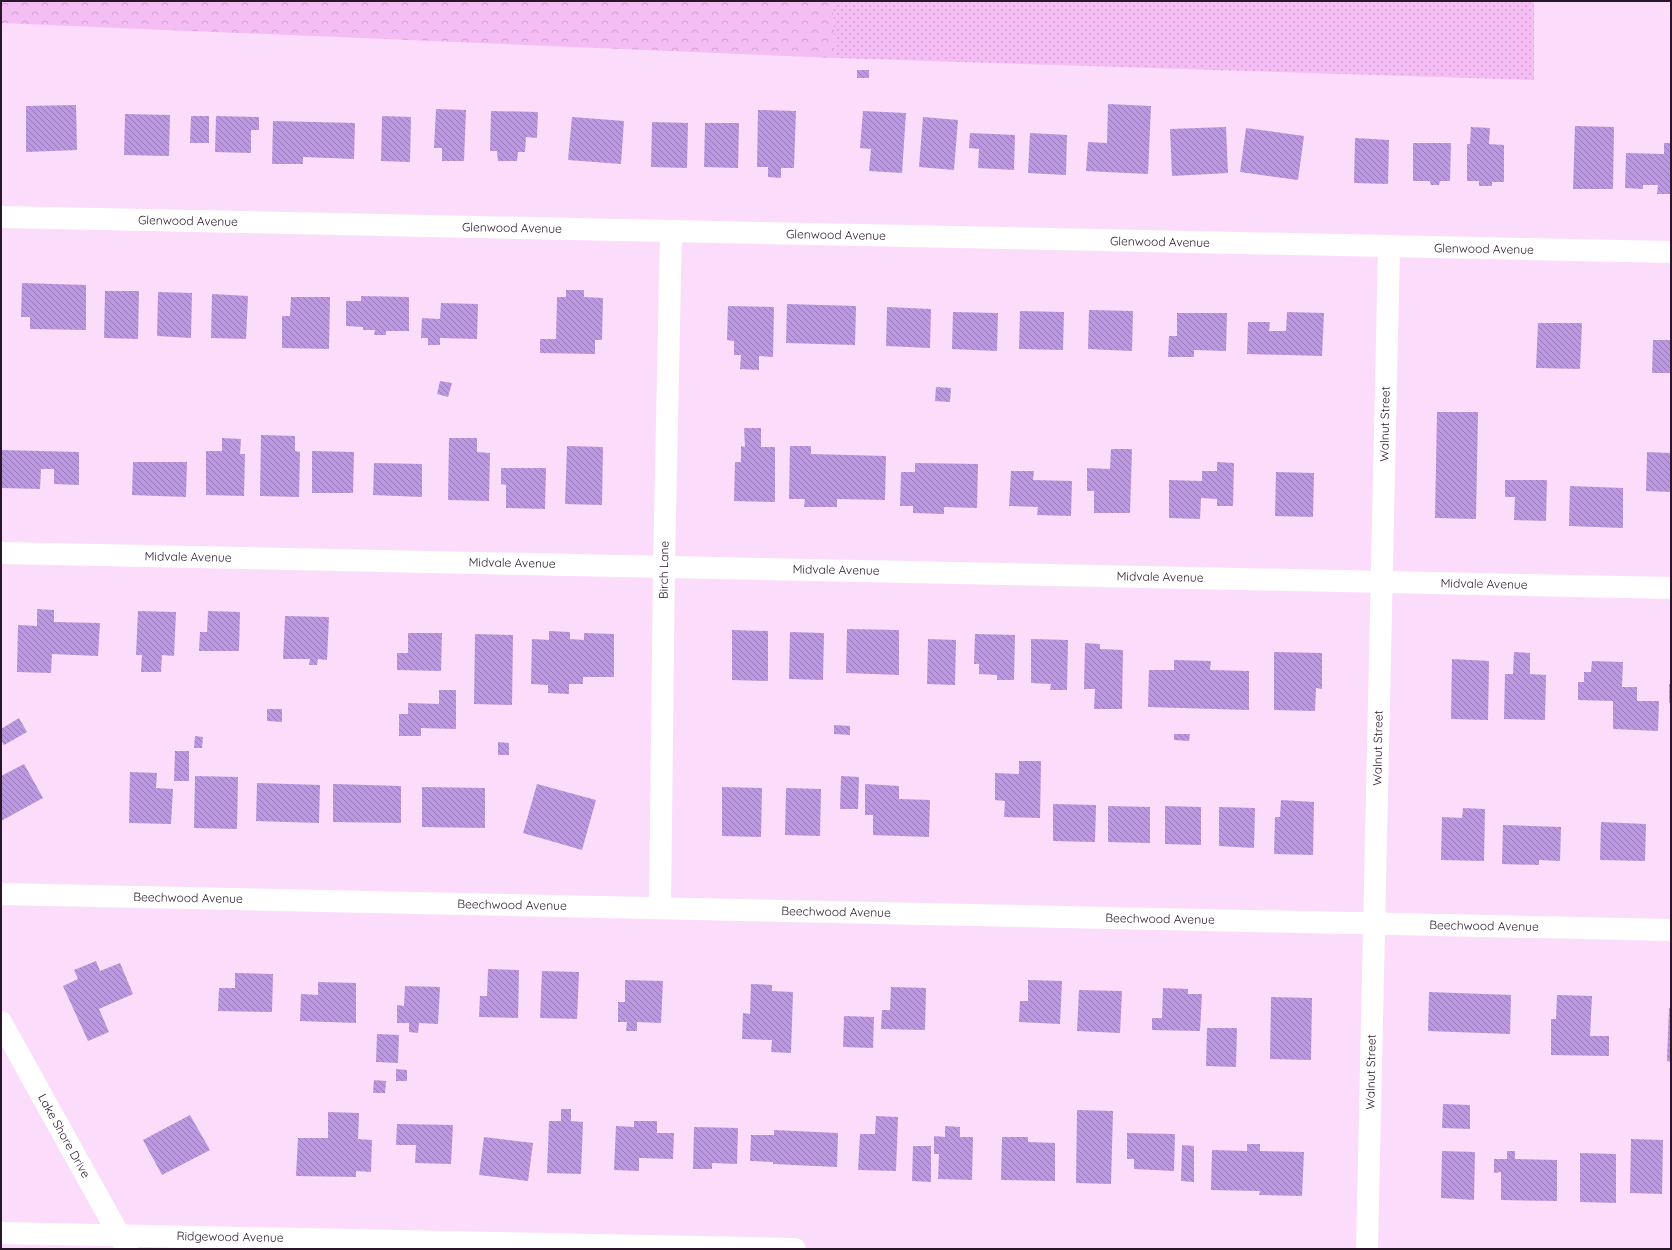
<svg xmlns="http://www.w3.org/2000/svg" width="1672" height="1250" font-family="Quicksand,sans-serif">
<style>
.forest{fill:url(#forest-crowns)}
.park{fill:url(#park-dots)}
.building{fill:url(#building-back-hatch)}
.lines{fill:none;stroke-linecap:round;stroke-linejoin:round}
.street{stroke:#fff;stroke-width:22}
.secondary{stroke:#fff;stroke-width:22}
.labels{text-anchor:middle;stroke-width:4;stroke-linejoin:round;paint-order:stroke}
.street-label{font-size:12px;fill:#291629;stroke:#fff}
</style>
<defs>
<pattern id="forest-crowns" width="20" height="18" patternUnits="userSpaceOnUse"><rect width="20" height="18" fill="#f4bdf4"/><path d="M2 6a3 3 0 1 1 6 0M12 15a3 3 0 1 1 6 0" fill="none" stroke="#d1a2d1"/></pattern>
<pattern id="park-dots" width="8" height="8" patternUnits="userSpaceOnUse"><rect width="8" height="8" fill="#f4bdf4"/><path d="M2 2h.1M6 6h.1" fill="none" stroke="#d1a2d1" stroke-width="1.8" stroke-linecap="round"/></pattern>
<pattern id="building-back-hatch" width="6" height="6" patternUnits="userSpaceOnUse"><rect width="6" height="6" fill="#bb98e1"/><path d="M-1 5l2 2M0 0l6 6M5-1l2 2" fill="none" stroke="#987bb6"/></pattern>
</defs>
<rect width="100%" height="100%" fill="#fbdcfb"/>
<!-- forest -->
<polygon class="forest" points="1,1 833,1 835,58 1,23"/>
<!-- park -->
<polygon class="park" points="833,1 1534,1 1534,80 835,58"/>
<!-- building -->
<g class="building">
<rect x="857" y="70" width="12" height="8"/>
<polygon points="1108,104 1151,106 1148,174 1086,171 1088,142 1107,143"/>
<polygon points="76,105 77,150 26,152 26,106"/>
<polygon points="436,109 466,110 464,161 442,161 442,148 434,148"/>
<polygon points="758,110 796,111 794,168 781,168 781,178 768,177 768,167 757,167"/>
<polygon points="491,111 538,112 537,138 526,137 525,152 518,152 517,161 498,161 497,151 490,151"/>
<polygon points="863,111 906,113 902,173 869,171 871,149 860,148"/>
<polygon points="125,114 170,115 169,156 124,155"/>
<polygon points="191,116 209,116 209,143 190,143"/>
<polygon points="216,116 259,117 259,130 251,130 251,153 215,152"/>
<polygon points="382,116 411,117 410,162 381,161"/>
<polygon points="572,117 624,121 621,164 568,160"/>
<polygon points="923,117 958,120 954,170 919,167"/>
<polygon points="273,121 355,123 354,159 303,157 303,164 272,164"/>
<polygon points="652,122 688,123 687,168 651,167"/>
<polygon points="705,123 739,123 738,168 704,167"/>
<polygon points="1575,126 1614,127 1613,189 1573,189"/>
<polygon points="1226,127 1228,173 1172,176 1170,129"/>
<polygon points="1471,127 1490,128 1489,144 1504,145 1504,182 1492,182 1492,186 1479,186 1479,181 1467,181 1467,144 1470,144"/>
<polygon points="1246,128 1304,136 1298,180 1240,172"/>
<polygon points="970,133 1015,135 1014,170 978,168 979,149 969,148"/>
<polygon points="1030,133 1067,135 1066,175 1028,173"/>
<polygon points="1355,138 1389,140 1388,184 1354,183"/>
<polygon points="1413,143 1451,143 1450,181 1440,181 1439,185 1431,185 1430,181 1413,181"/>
<polygon points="1664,143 1671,143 1671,194 1657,194 1658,185 1643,185 1643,189 1625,188 1626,153 1664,154"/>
<polygon points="22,283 86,285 86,330 30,329 30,317 21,317"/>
<polygon points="566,290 584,290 584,297 603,298 602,340 595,340 595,354 540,353 540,339 556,339 557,297 566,297"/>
<polygon points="105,291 139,291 138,339 104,338"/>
<polygon points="158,292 192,293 191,338 157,336"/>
<polygon points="212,294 248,296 246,339 211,338"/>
<polygon points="361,296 409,297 409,331 386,331 386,335 374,335 375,330 363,330 363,327 346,326 346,301 361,301"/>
<polygon points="291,297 330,297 329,349 282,348 282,316 290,316"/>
<polygon points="441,303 478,304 477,339 440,338 440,345 428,345 428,338 421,338 422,318 440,319"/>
<polygon points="787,304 856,306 855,345 786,343"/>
<polygon points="728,306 774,307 773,357 759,356 759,370 740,369 741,355 734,355 734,341 727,340"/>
<polygon points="887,307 931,309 930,348 886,346"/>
<polygon points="1089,310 1133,311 1132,351 1088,349"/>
<polygon points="1020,311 1064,312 1063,350 1019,349"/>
<polygon points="953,312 998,313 997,351 952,349"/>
<polygon points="1287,312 1324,313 1322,356 1247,354 1248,322 1270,322 1269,331 1286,331"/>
<polygon points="1177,313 1227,313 1226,351 1194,350 1194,357 1168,357 1169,336 1177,336"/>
<polygon points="1538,323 1582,323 1580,369 1536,368"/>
<polygon points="1653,340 1671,340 1671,373 1652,373"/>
<polygon points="440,381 452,383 448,397 437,394"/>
<polygon points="936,387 951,388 950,402 935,401"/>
<polygon points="1437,412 1478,412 1476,519 1435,518"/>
<polygon points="744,428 761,428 761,447 775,447 775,502 734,501 735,462 741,462 741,446 745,447"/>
<polygon points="261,435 295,436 295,451 300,452 299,497 260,496"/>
<polygon points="222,438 241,439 240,454 245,454 244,496 206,495 206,451 222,451"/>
<polygon points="449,438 477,438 477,452 490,453 489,501 448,500"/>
<polygon points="567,446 603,447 602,505 565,504"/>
<polygon points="790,446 811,446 811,454 886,456 885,500 837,499 837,507 804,507 805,499 789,499"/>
<polygon points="1111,449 1132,449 1130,513 1094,513 1094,491 1087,491 1087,468 1110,469"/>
<polygon points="1,450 79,452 79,485 54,484 54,469 41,469 40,489 2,488"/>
<polygon points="312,451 354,452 353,493 312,493"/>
<polygon points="1647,452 1671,453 1671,492 1646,491"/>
<polygon points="133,462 187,462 186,497 132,495"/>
<polygon points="1217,462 1234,463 1233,506 1217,506 1217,499 1201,498 1200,519 1169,518 1169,480 1202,481 1202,471 1217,471"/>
<polygon points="374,463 422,464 422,497 373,495"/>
<polygon points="915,463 978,464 977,508 944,507 944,514 913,513 913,506 900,506 901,472 915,472"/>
<polygon points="501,468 546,468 545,509 506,508 506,485 501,484"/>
<polygon points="1011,471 1034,471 1033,480 1072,481 1071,516 1037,515 1038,507 1009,506"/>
<polygon points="1276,472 1314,473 1313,517 1275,516"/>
<polygon points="1505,480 1547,480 1546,521 1514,520 1515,497 1505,497"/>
<polygon points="1570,486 1623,488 1623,528 1569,526"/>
<polygon points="37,609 54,610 54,622 100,623 98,656 52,654 51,673 17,672 18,625 37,626"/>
<polygon points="138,611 176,612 174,656 162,655 161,672 141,672 142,655 136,655"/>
<polygon points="208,611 240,612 239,651 199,651 200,632 207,632"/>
<polygon points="285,616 329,617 327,660 318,659 317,665 309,665 310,659 283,659"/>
<polygon points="847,629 899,630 899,675 846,673"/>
<polygon points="732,630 768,631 768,681 732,680"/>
<polygon points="549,631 570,632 570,639 584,640 584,633 614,634 614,677 583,677 583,684 569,684 569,694 548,693 548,685 531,684 532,639 549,640"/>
<polygon points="790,632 824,633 823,680 789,679"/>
<polygon points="408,633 442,633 441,671 397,670 397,653 408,653"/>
<polygon points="475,634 513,635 512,705 474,704"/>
<polygon points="975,634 1015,635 1014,680 997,680 997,675 979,674 979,664 974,664"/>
<polygon points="928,639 956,640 955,685 927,684"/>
<polygon points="1031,639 1068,640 1067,690 1050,690 1051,684 1031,683"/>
<polygon points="1085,643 1100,644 1100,649 1123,650 1122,709 1094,709 1095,689 1084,689"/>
<polygon points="1274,652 1322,653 1322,689 1316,688 1315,711 1274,710"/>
<polygon points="1514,652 1530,653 1530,674 1546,675 1545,720 1504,719 1505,674 1513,674"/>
<polygon points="1452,659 1489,661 1488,720 1451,719"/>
<polygon points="1174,660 1211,661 1210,670 1249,671 1249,710 1148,707 1149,670 1174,670"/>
<polygon points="1592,661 1623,662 1622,687 1637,687 1637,701 1659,701 1658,731 1613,729 1613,701 1578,700 1578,682 1584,682 1584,672 1591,672"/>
<rect x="1669" y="684" width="2" height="19"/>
<polygon points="439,690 456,690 456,729 421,728 421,736 399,736 399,714 408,714 408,703 439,704"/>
<polygon points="267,709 282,709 282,722 267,721"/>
<polygon points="19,718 27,732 4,745 1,740 1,729"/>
<polygon points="834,725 850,726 850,735 834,734"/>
<polygon points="1174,734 1190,734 1189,741 1174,740"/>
<polygon points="195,736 203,737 202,748 194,748"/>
<polygon points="498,742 509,743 509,755 498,755"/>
<polygon points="175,751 189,751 189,781 174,781"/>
<polygon points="1019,761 1041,761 1040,818 1004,817 1005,801 995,800 995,773 1019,774"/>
<polygon points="24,764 43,798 1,821 1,776"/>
<polygon points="130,772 157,773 156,788 173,789 171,824 129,823"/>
<polygon points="195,776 238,777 237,829 194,828"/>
<polygon points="841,776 859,777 858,809 840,809"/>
<polygon points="257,783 320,785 319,823 256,821"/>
<polygon points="333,784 401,786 401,823 333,822"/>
<polygon points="537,784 596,800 582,850 523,833"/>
<polygon points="865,784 899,786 899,799 930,800 929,837 873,835 873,815 865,815"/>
<polygon points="422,787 485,788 485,828 422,827"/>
<polygon points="722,787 762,788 761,837 722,836"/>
<polygon points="786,788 821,789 820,836 785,835"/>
<polygon points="1281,800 1314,802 1313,855 1274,854 1275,817 1280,817"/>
<polygon points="1053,804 1096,805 1095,842 1053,841"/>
<polygon points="1108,806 1150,807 1150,843 1108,842"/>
<polygon points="1165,806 1201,807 1201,845 1165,844"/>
<polygon points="1219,807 1255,808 1254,848 1219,846"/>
<polygon points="1463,808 1485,809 1484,861 1441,860 1442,817 1462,818"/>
<polygon points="1601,822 1646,824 1645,861 1600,860"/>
<polygon points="1503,825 1561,827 1560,861 1539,860 1539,865 1502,864"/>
<polygon points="96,961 100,971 120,963 133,994 99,1009 109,1032 88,1041 63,986 78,979 74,970"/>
<polygon points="488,969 519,970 518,1018 479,1017 480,996 487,996"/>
<polygon points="542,971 579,972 577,1019 540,1018"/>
<polygon points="235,973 273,974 272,1012 218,1011 219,988 235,988"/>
<polygon points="625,980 663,981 661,1023 637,1022 637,1031 626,1031 627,1022 618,1022 618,1002 625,1002"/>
<polygon points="1028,980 1062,981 1060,1024 1019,1022 1020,1001 1028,1001"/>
<polygon points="318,982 356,983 356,1023 300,1021 301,994 318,995"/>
<polygon points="751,984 772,985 772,991 793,992 791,1053 771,1052 772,1040 742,1039 743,1013 750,1014"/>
<polygon points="405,986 440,987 438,1024 419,1023 418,1033 409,1032 409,1023 397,1023 397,1005 404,1006"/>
<polygon points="891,987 926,988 925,1030 881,1029 882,1010 890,1010"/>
<polygon points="1163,988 1188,989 1188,994 1202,994 1200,1031 1152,1030 1152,1018 1162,1018"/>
<polygon points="1079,990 1122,991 1120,1033 1077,1031"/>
<polygon points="1429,992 1511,995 1510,1034 1428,1031"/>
<polygon points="1557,995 1592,996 1590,1036 1609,1036 1609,1056 1551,1055 1551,1019 1556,1019"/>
<polygon points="1271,997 1312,998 1311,1060 1270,1059"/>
<polygon points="1669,1008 1671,1008 1671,1062 1667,1061"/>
<polygon points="844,1016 874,1017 873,1048 843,1047"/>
<polygon points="1207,1028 1237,1028 1236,1067 1206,1066"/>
<polygon points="377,1034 399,1035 398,1063 376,1062"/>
<polygon points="396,1069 407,1070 407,1081 396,1081"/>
<polygon points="374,1080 386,1081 385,1093 373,1093"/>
<polygon points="1443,1104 1470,1105 1470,1129 1442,1128"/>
<polygon points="561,1109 571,1109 571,1121 583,1122 581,1174 547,1173 549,1121 561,1121"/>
<polygon points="1077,1110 1113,1111 1111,1184 1076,1183"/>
<polygon points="328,1112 359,1113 358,1139 372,1140 371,1172 356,1171 356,1177 296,1176 298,1138 328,1138"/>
<polygon points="190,1115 210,1150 162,1175 143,1140"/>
<polygon points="876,1116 898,1117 896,1171 858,1170 860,1134 875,1134"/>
<polygon points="634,1121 657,1121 657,1133 674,1133 673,1159 639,1158 639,1171 614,1170 616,1126 634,1127"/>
<polygon points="397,1124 453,1125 451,1164 415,1163 416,1145 396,1145"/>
<polygon points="945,1126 960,1127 960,1137 973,1137 972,1180 938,1179 939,1154 934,1154 934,1136 945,1137"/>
<polygon points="694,1127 738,1128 737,1164 712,1163 712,1169 693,1169"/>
<polygon points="774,1130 838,1133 837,1167 773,1164 773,1162 750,1161 751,1135 774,1135"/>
<polygon points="1127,1133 1175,1134 1174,1171 1134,1169 1134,1159 1127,1159"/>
<polygon points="484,1137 533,1143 528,1181 479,1175"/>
<polygon points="1002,1137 1028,1137 1028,1142 1055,1143 1055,1181 1001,1180"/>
<polygon points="1631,1139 1663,1140 1662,1194 1630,1193"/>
<polygon points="1247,1144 1260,1144 1260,1151 1304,1152 1302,1196 1259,1195 1260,1191 1211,1190 1212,1150 1247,1151"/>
<polygon points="1182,1145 1194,1146 1194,1182 1181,1181"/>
<polygon points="913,1146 931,1146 931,1182 912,1181"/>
<polygon points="1442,1151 1475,1152 1474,1200 1441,1198"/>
<polygon points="1507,1151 1515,1151 1515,1159 1557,1160 1557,1201 1501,1200 1501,1172 1494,1173 1494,1159 1507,1159"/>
<polygon points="1580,1153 1616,1154 1616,1203 1580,1202"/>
</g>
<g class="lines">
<!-- street -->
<g class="street">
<polyline points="1,217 1671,252"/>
<polyline points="1,553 1671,588"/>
<polyline points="1,894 1671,930"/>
<polyline points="660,908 664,567 671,231"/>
<polyline points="1,1233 795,1249"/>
<polyline points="1367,1249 1389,247"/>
</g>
<!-- secondary -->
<polyline class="secondary" points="1,1022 127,1249"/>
</g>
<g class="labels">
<!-- street labels -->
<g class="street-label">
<text transform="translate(188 221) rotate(1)" y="4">Glenwood Avenue</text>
<text transform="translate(512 228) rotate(1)" y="4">Glenwood Avenue</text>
<text transform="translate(836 235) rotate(1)" y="4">Glenwood Avenue</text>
<text transform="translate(1160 242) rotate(1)" y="4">Glenwood Avenue</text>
<text transform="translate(1484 249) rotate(1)" y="4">Glenwood Avenue</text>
<text transform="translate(1385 424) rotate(-89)" y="4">Walnut Street</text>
<text transform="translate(188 557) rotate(1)" y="4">Midvale Avenue</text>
<text transform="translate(512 563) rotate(1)" y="4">Midvale Avenue</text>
<text transform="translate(664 570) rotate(-89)" y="4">Birch Lane</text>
<text transform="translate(836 570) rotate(1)" y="4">Midvale Avenue</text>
<text transform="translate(1160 577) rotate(1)" y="4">Midvale Avenue</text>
<text transform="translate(1484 584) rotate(1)" y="4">Midvale Avenue</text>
<text transform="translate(1378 748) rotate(-89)" y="4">Walnut Street</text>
<text transform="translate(188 898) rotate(1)" y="4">Beechwood Avenue</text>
<text transform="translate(512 905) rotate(1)" y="4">Beechwood Avenue</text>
<text transform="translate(836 912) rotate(1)" y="4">Beechwood Avenue</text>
<text transform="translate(1160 919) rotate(1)" y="4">Beechwood Avenue</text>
<text transform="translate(1484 926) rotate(1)" y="4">Beechwood Avenue</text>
<text transform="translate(1371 1072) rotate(-89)" y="4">Walnut Street</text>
<text transform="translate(64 1136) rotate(61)" y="4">Lake Shore Drive</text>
<text transform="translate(230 1237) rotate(1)" y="4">Ridgewood Avenue</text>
</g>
</g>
<!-- border -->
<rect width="1672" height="1250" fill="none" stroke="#291629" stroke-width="4"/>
</svg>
